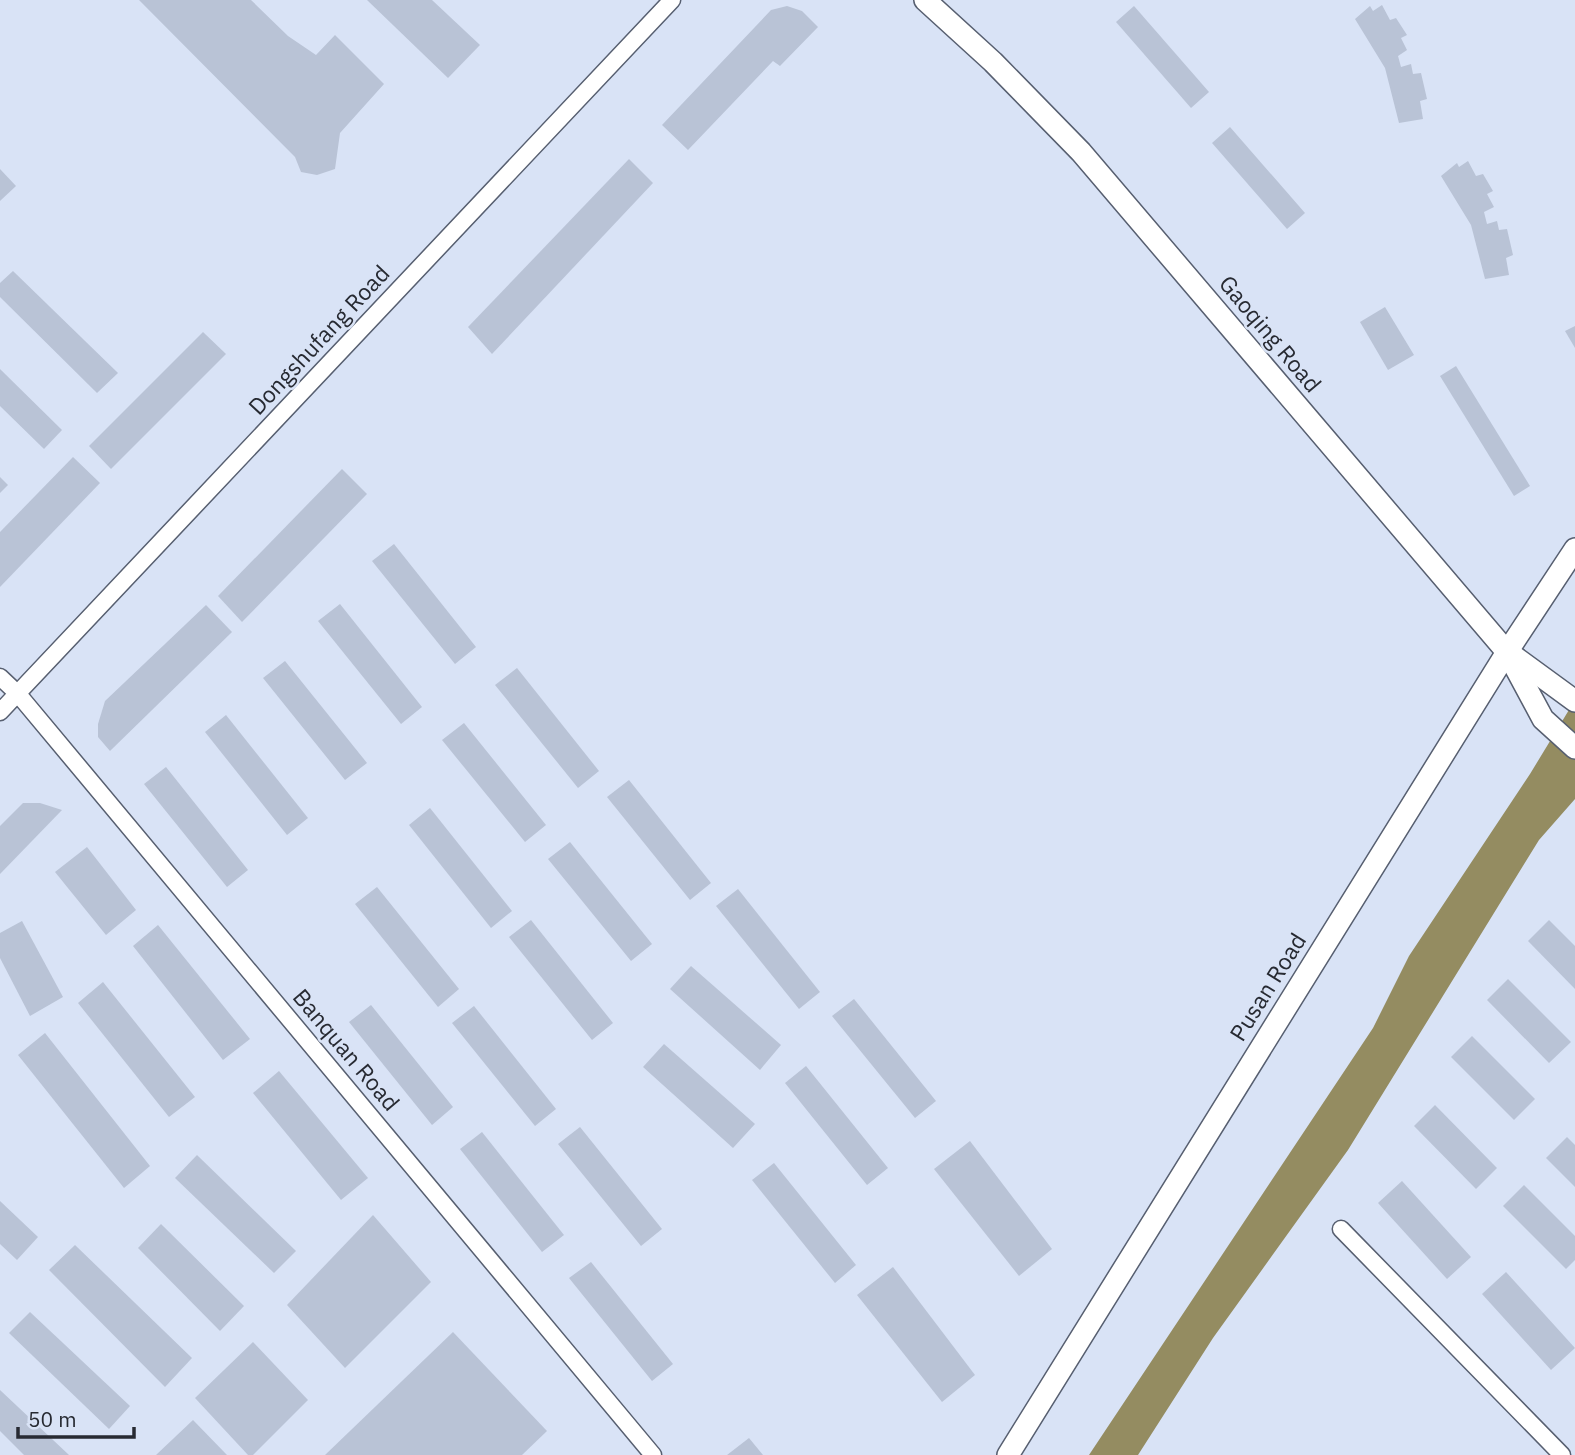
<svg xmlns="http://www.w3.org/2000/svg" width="1575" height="1455" font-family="'IBM Plex Sans',sans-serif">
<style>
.water{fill:#948c61}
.building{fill:#b9c3d6}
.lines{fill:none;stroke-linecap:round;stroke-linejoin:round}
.minor-casing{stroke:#575f70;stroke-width:19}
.major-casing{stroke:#575f70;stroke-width:24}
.minor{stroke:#fff;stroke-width:16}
.major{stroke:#fff;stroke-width:21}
.labels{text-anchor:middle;stroke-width:5;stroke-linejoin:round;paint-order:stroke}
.street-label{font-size:23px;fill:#272a32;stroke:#d9e3f6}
</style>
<rect width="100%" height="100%" fill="#d9e3f6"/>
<!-- water -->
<polygon class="water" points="1575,700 1575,799 1539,840 1348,1150 1213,1338 1138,1455 1089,1455 1373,1028 1409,956 1530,774"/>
<!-- building -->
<g class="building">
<polygon points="139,0 251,0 288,36 316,55 335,35 384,84 340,133 335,169 317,175 301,172 295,157"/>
<polygon points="367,0 432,0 480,45 448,78"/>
<polygon points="1382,5 1390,20 1396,18 1407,35 1401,38 1407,50 1398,56 1401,67 1411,64 1413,74 1421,73 1427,99 1420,101 1423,119 1399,123 1385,68 1355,19 1370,6 1373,11"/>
<polygon points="787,6 802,11 818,27 780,66 773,61 688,150 662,125 771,10"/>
<polygon points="1134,6 1209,92 1191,108 1116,22"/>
<polygon points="1230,127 1305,213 1287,229 1212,143"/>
<polygon points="629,159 653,183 492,354 468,327"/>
<polygon points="1468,161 1476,176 1483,174 1493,191 1487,194 1494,207 1484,212 1487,224 1497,221 1499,230 1507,229 1513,255 1506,258 1509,275 1485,279 1471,225 1441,176 1457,163 1459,167"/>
<polygon points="0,169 16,186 0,201"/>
<polygon points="13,271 118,373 97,393 0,297 0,283"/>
<polygon points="1385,307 1414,355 1388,370 1360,322"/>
<polygon points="1575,326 1575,348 1565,331"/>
<polygon points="203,332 226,354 111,469 89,446"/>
<polygon points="1456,366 1530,486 1514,496 1440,376"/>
<polygon points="0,369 62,430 44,449 0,406"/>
<polygon points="73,457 100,483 0,587 0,532"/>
<polygon points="342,469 367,494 242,622 218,596"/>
<polygon points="0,477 8,485 0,493"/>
<polygon points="394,544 476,647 455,664 372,561"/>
<polygon points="340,604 422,707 401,724 318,621"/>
<polygon points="206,605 232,632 110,751 98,737 98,724 105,701"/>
<polygon points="285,661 367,763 345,780 263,678"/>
<polygon points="517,668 599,771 578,788 495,685"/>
<polygon points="226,715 308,818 287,835 205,732"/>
<polygon points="464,723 546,825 525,842 442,740"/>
<polygon points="166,767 248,870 227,887 144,784"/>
<polygon points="629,780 711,883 690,900 607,797"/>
<polygon points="23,803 40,803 62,810 0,874 0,826"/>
<polygon points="430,808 512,911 491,928 409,825"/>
<polygon points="570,842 652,944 631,961 548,859"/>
<polygon points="87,847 136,910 106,935 55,872"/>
<polygon points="377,887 459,989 438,1007 355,904"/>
<polygon points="738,889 820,992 799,1009 716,906"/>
<polygon points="531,920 613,1023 592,1040 509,937"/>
<polygon points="1549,920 1575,946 1575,989 1528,941"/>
<polygon points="22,921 63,997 30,1016 0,958 0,933"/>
<polygon points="158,925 250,1039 223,1060 133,946"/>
<polygon points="691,966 781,1045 760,1070 670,989"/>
<polygon points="1508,979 1571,1042 1549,1063 1487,1000"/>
<polygon points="103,982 195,1097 169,1117 78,1003"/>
<polygon points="854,999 936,1101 915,1118 832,1016"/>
<polygon points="371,1005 453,1107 432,1125 349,1022"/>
<polygon points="474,1006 556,1109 535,1126 452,1023"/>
<polygon points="45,1033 150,1166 124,1188 18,1055"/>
<polygon points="1472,1036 1535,1099 1514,1120 1451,1057"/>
<polygon points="664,1044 755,1124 733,1148 643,1067"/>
<polygon points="806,1066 888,1168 867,1185 785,1083"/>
<polygon points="279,1071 368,1178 341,1200 253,1093"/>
<polygon points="1435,1105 1497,1168 1476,1189 1414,1126"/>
<polygon points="580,1127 662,1229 641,1246 558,1144"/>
<polygon points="482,1132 564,1235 542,1252 460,1149"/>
<polygon points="1567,1137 1575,1145 1575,1187 1546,1158"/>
<polygon points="970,1141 1052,1249 1019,1276 934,1169"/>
<polygon points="197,1155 296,1251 274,1273 175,1178"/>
<polygon points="774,1163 856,1265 835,1283 752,1180"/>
<polygon points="1402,1181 1471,1257 1447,1279 1378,1203"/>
<polygon points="1524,1185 1575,1236 1575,1260 1566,1269 1503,1206"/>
<polygon points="0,1201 38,1237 17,1260 0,1244"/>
<polygon points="373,1215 431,1282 345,1368 287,1305"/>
<polygon points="161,1224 244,1306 220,1331 138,1248"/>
<polygon points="75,1245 192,1358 165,1387 49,1270"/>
<polygon points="591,1262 673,1364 652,1381 569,1278"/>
<polygon points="893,1267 975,1375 942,1402 857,1295"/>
<polygon points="1506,1272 1575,1348 1551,1370 1482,1294"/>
<polygon points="30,1312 130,1406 109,1429 9,1333"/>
<polygon points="453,1332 547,1431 522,1455 325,1455"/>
<polygon points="253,1342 308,1400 253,1455 248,1455 195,1398"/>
<polygon points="0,1390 69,1455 24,1455 0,1431"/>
<polygon points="193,1420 227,1455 156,1455"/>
<polygon points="749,1438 763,1455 727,1455"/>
</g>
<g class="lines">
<defs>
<g id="minor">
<polyline points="0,677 18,694 653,1455"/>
<polyline points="0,712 672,0"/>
<polyline points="1341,1229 1562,1455"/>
</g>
<g id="major">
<polyline points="925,0 993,62 1081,152 1507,652 1543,719 1575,748"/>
<polyline points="1512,655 1575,701"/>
<polyline points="1008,1455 1507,652 1575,549"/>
</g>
</defs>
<!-- minor casing -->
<use href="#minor" class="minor-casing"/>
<!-- major casing -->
<use href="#major" class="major-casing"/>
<!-- minor -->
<use href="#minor" class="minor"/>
<!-- major -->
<use href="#major" class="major"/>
</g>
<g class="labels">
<!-- street labels -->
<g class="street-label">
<text transform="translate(1270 334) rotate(50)" y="8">Gaoqing Road</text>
<text transform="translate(319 340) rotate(-47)" y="8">Dongshufang Road</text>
<text transform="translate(1268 987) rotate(-58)" y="8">Pusan Road</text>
<text transform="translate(346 1050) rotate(50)" y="8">Banquan Road</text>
</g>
</g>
<!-- scale -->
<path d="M18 1427v10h116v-10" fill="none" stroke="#272a32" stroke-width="3.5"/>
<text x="28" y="1427" font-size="21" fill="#272a32" stroke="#d9e3f6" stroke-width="5" paint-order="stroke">50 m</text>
</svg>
